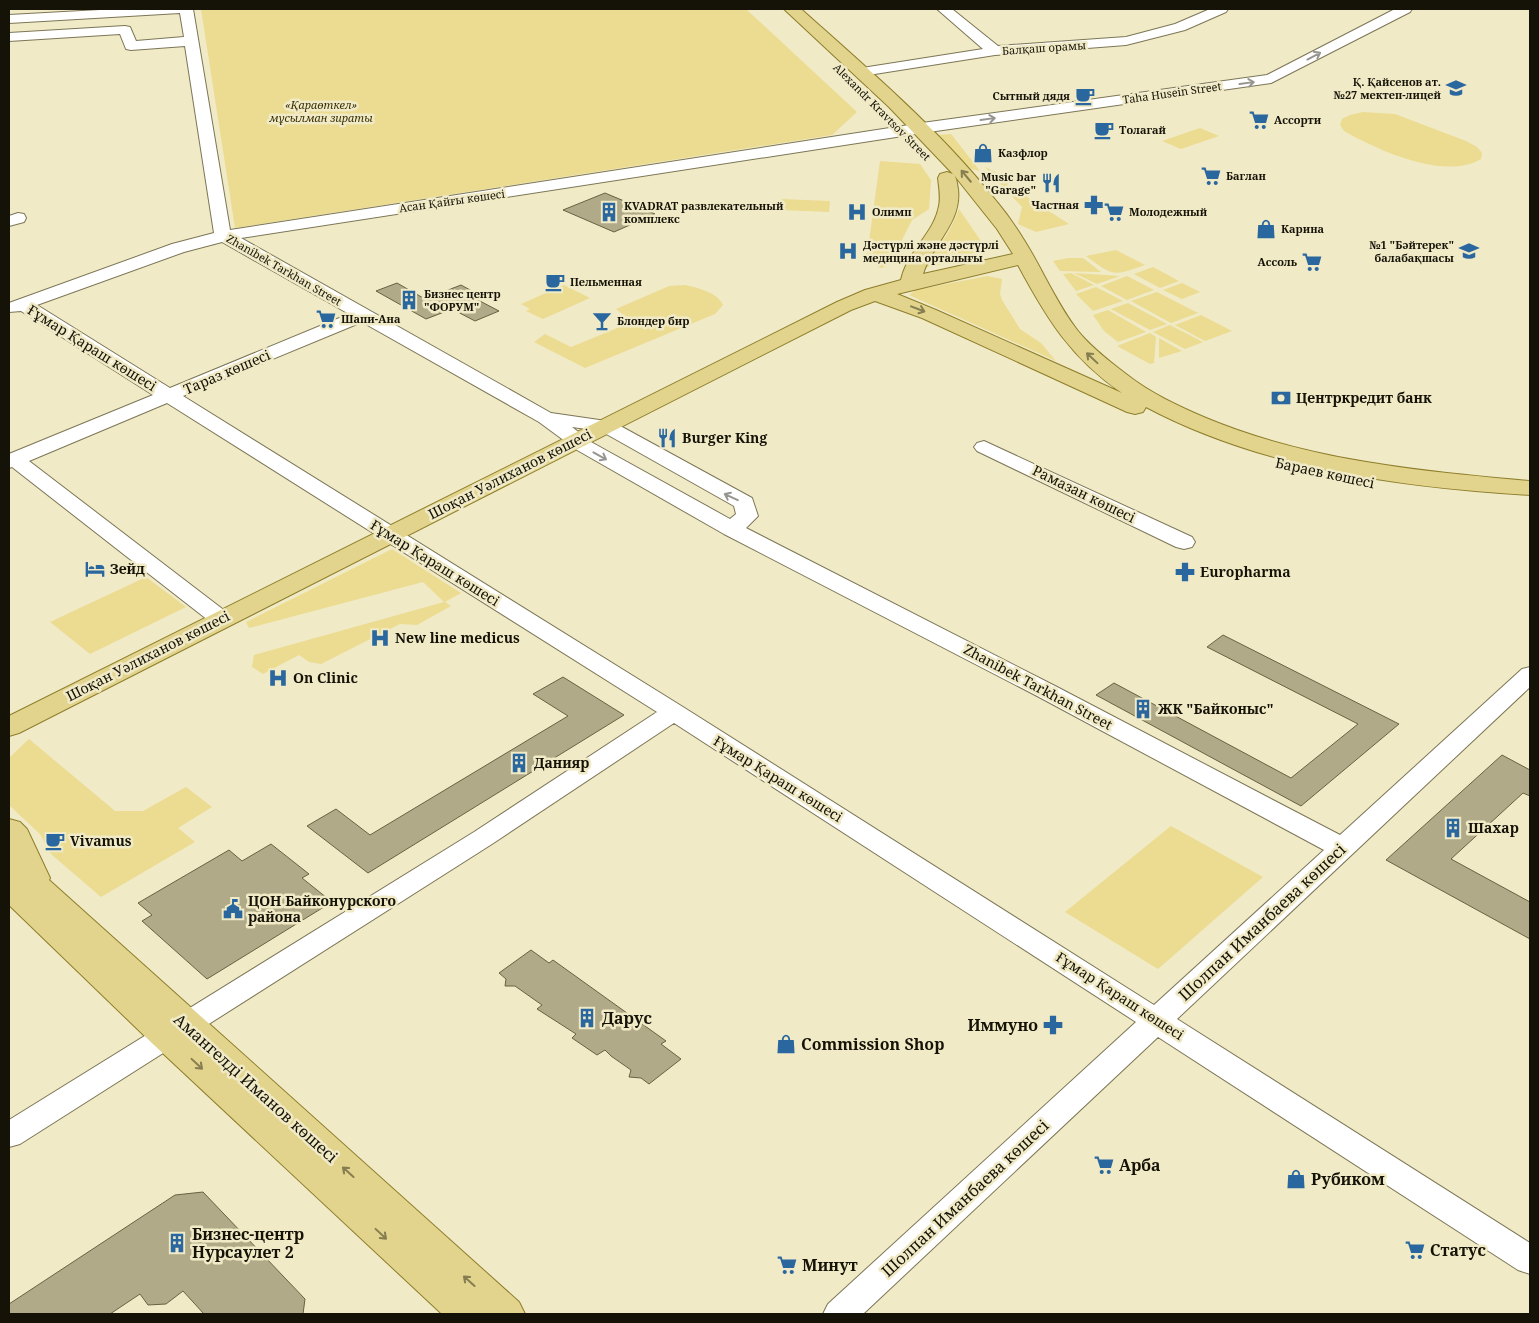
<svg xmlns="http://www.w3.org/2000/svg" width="1539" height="1323" font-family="'Noto Serif',serif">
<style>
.green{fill:#ebdc91}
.building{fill:#b0aa88;stroke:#676242}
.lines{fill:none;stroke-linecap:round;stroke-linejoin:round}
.minor-casing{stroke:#7c7656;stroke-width:2}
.major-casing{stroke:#8d7e2b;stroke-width:2}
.minor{fill:#fff;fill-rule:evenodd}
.major{fill:#e2d48c;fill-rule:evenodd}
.oneway{stroke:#96958f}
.oneway2{stroke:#867d50}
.labels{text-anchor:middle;stroke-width:5;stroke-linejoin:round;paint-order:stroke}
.far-street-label{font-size:11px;fill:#151307;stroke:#f1eac7}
.far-poi-label{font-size:11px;font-weight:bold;fill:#151307;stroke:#f1eac7;text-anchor:start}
.far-park-label{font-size:11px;font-style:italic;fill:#383106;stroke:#f1eac7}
.street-label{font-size:14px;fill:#151307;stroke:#f1eac7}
.poi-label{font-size:14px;font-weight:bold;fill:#151307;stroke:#f1eac7;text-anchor:start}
.near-street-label{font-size:16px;fill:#151307;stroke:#f1eac7}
.near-poi-label{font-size:16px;font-weight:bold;fill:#151307;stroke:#f1eac7;text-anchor:start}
</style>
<rect width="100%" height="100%" fill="#f1eac7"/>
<!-- green -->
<g class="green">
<polygon points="201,9 746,9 857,112 832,135 235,228"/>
<path d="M1363 112 1395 114 1466 141 1477 147 1482 153 1481 159C1445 181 1377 150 1344 131L1340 125 1342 119 1350 115Z"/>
<polygon points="1200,128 1219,136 1181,149 1162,141"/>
<polygon points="951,134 980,171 971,169 937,135"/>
<polygon points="880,161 920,164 931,180 929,209 912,220 901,242 906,245 900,257 882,268 877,267 884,259 867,256"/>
<polygon points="985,167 1010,179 1007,186 1011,191 1021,193 1069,224 1036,232 1018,224 1022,207"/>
<polygon points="782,199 830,201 829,212 781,210"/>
<path d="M959 209 987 250 984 256 918 269C939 248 948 237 959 209Z"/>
<path d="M1116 250 1145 265C1113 276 1114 277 1086 256Z"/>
<polygon points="1068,258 1083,258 1101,272 1060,271 1053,261"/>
<polygon points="1153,267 1179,281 1160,288 1134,274"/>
<polygon points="1071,273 1094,285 1076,291 1063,274"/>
<polygon points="1074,273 1120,276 1097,284"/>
<polygon points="987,276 1002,279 1000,294 1002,300 1020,329 1041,343 1056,361 909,295 916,290"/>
<polygon points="1127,276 1154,290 1127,300 1101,286"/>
<polygon points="1182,283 1200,292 1182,299 1163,290"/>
<polygon points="564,285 590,298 543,319 526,311 530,309 521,304"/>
<path d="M685 285C698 288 717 292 723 305L715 314 585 368 534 342 545 334 571 347 632 322 616 309 669 286Z"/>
<polygon points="1096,287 1123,301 1093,311 1076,294"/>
<polygon points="1157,292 1198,313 1171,323 1131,301"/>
<polygon points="1128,303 1167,324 1150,330 1111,309"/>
<polygon points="1108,310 1146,332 1118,342 1104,331 1093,315"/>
<polygon points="1201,315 1232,331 1205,341 1175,325"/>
<polygon points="1170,325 1203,342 1185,349 1153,332"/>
<polygon points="1150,333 1156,337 1154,363 1150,364 1117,346"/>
<polygon points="1159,338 1182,351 1159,358"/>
<polygon points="392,549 461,593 445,602 451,606 417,625 400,624 321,664 309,662 299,655 263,674 252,667 254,655 444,602 423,582 249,628 246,622"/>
<polygon points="146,577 186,607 90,654 50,622"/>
<polygon points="29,739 115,811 143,811 186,787 212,807 178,828 195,842 101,897 51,854 40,834 9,805 9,758"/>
<polygon points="1171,826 1263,877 1158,969 1065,912"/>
</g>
<!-- building -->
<g class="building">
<polygon points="605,193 655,214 614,232 563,210"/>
<polygon points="397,283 425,299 461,285 483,297 476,299 499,311 475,321 452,309 426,319 376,291"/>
<polygon points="1223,635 1399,724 1301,806 1096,695 1114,683 1291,778 1358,724 1207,647"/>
<polygon points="563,677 624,715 368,873 307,826 336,809 370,835 568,716 533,694"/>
<polygon points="1502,755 1530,770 1530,796 1523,793 1451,859 1530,902 1530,939 1386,860"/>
<polygon points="271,844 309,874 302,878 332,902 207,979 142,921 152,915 138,903 229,850 242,861"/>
<polygon points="531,950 549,963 553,960 666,1041 661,1044 681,1059 649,1084 641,1078 629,1077 631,1070 611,1056 605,1050 597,1055 572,1038 576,1034 537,1009 542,1005 515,986 505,986 506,979 499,973"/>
<polygon points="203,1192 305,1299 303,1314 204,1314 183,1291 166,1304 148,1305 140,1294 110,1314 9,1314 9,1304 175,1195"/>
</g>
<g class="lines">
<defs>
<g id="minor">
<path d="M118 9H193L230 230 922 123 1267 75 1395 9H1412L1410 12 1271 83 922 133 241 238 551 413 613 422 752 498 758 516 746 528 1057 687 1340 835 1522 669 1530 667V687L1177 1019 1530 1243V1274L1518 1270 1158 1037 863 1314H823L828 1304 1136 1022 674 723 492 844 20 1144 9 1147V1120L474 832 657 712 167 403 29 461 229 614 233 619 229 624 221 626 213 624 12 467 9 468V454L153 395 21 311 9 312V303L172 244 214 233 185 46 131 50 126 49 120 34 9 41V33L125 26 130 27 136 41 184 37 180 13 9 23V15ZM222 242 349 314 170 388 37 305 184 252ZM362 322 539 422 577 450 724 534 1039 697 1324 850 1154 1005 683 707 183 396ZM572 427 601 431 734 506 736 514 730 519 591 442Z"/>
<polygon points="937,9 952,9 998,46 1126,37 1175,24 1210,9 1228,9 1226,12 1185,30 1126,45 995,55 862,76 857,75 855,72 857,69 862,68 983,49"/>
<polygon points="18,213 24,214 26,218 24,222 9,226 9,216"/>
<polygon points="984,441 1192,537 1195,542 1192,547 1184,549 1176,547 977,451 974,447 977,443"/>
</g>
<g id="major">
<path d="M784 9H801C869 70 940 130 997 202 1007 214 1016 227 1024 240 1043 270 1056 303 1078 331 1091 347 1109 361 1126 374 1150 393 1178 406 1206 418 1309 461 1420 471 1530 481V495C1400 487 1263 469 1146 407L1143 412 1135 414 1127 412 922 318 875 301 851 310 19 733 9 736V716L837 302 865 290 901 280C907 251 934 234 939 206 941 197 939 187 938 178L940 174 947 172 953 174 889 107ZM954 175 997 229 1013 254 923 274C932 244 962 223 958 189 957 184 957 179 954 175ZM1018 265C1047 319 1071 358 1122 393L936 310 897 294Z"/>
<polygon points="9,819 20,822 27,829 50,878 49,880 519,1302 525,1314 442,1314 154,1045 9,905"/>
</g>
</defs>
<!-- minor casing -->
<use href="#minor" class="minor-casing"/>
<!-- major casing -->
<use href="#major" class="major-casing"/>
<!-- minor -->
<use href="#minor" class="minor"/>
<!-- major -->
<use href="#major" class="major"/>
</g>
<!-- one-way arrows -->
<defs><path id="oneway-shaft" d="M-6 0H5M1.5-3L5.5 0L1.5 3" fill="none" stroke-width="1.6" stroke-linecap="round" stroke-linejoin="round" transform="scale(1.25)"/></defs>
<g class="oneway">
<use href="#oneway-shaft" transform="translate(1314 56) rotate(-28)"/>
<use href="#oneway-shaft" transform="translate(1247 83) rotate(-8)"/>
<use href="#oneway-shaft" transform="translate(988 119) rotate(-8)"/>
<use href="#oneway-shaft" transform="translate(600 456) rotate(29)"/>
<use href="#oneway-shaft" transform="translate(731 497) rotate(-155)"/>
</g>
<g class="oneway2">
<use href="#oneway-shaft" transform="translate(966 176) rotate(-130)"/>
<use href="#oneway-shaft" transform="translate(918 309) rotate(21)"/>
<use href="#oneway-shaft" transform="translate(1092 358) rotate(-137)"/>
<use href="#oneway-shaft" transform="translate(197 1064) rotate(43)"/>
<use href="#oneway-shaft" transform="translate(348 1172) rotate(-138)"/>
<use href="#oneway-shaft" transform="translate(381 1234) rotate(43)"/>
<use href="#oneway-shaft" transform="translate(469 1281) rotate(-138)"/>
</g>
<!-- icons -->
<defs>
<symbol id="school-bare" viewBox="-9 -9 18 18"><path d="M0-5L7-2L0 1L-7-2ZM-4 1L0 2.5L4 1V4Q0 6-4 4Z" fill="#2a679e" stroke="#f1eac7" stroke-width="2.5" paint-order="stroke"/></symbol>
<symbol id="cafe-bare" viewBox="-9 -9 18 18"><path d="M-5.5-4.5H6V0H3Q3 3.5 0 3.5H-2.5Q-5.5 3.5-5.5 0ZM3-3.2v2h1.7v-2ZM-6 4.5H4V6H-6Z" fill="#2a679e" stroke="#f1eac7" stroke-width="2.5" paint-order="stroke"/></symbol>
<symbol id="supermarket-bare" viewBox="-9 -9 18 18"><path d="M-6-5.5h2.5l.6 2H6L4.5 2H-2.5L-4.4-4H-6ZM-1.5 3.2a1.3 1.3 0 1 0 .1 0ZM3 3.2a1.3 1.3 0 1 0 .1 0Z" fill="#2a679e" stroke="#f1eac7" stroke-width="2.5" paint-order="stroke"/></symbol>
<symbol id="shop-bare" viewBox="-9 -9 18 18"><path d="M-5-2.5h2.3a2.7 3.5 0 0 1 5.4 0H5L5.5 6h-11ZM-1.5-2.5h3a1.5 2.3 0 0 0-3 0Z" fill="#2a679e" stroke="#f1eac7" stroke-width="2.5" paint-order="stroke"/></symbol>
<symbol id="restaurant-bare" viewBox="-9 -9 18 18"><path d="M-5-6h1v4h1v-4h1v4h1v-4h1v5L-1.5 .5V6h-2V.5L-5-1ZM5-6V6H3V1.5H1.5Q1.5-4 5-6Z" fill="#2a679e" stroke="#f1eac7" stroke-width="2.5" paint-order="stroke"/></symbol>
<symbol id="pharmacy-bare" viewBox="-9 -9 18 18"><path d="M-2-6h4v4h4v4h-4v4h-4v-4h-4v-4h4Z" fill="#2a679e" stroke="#f1eac7" stroke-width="2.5" paint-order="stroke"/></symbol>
<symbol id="building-bare" viewBox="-9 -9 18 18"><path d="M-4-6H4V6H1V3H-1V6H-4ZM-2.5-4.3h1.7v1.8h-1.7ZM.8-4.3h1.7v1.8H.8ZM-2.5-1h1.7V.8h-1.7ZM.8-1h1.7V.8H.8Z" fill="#2a679e" stroke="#f1eac7" stroke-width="2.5" paint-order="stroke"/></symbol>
<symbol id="hospital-bare" viewBox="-9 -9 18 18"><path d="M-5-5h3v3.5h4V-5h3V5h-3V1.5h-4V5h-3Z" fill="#2a679e" stroke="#f1eac7" stroke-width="2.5" paint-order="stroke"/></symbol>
<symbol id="bar-bare" viewBox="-9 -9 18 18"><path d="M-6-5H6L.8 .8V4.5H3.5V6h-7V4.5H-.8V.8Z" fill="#2a679e" stroke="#f1eac7" stroke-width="2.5" paint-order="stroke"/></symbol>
<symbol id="bank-bare" viewBox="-9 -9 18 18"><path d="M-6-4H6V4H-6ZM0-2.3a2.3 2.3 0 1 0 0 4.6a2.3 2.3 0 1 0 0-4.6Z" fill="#2a679e" stroke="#f1eac7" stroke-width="2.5" paint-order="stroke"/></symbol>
<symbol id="hotel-bare" viewBox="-9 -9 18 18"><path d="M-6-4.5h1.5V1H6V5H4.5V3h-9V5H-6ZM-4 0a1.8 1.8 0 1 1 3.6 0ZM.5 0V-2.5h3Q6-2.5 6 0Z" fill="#2a679e" stroke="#f1eac7" stroke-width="2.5" paint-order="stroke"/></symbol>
<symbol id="civic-bare" viewBox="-9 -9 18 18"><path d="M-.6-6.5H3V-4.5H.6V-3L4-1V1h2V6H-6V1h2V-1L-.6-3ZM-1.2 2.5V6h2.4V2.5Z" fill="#2a679e" stroke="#f1eac7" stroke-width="2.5" paint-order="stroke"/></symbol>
</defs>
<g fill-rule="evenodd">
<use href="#school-bare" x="1442" y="74" width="28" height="28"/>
<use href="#cafe-bare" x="1071" y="82" width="28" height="28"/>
<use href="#supermarket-bare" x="1245" y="106" width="28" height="28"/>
<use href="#cafe-bare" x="1090" y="116" width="28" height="28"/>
<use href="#shop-bare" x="969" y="139" width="28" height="28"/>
<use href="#supermarket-bare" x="1197" y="162" width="28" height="28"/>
<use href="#restaurant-bare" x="1037" y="169" width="28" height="28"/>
<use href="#pharmacy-bare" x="1080" y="191" width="28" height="28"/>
<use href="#building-bare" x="595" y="198" width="28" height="28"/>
<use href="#hospital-bare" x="843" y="198" width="28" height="28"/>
<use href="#supermarket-bare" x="1100" y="198" width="28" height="28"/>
<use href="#shop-bare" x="1252" y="215" width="28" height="28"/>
<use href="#hospital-bare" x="834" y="237" width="28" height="28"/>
<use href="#school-bare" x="1455" y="237" width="28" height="28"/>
<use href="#supermarket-bare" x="1298" y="248" width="28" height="28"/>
<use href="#cafe-bare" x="541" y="268" width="28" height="28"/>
<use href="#building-bare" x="395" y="286" width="28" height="28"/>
<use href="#supermarket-bare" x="312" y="305" width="28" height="28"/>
<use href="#bar-bare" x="588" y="307" width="28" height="28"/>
<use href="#bank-bare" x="1267" y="384" width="28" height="28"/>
<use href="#restaurant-bare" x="653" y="424" width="28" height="28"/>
<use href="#hotel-bare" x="81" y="555" width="28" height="28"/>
<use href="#pharmacy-bare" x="1171" y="558" width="28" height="28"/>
<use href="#hospital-bare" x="366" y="624" width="28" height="28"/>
<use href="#hospital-bare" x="264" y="664" width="28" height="28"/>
<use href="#building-bare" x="1129" y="695" width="28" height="28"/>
<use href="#building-bare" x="505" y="749" width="28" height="28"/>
<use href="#building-bare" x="1439" y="814" width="28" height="28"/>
<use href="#cafe-bare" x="41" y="827" width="28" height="28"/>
<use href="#civic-bare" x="219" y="895" width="28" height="28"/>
<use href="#building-bare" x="573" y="1004" width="28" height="28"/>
<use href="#pharmacy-bare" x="1039" y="1011" width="28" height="28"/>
<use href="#shop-bare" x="772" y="1030" width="28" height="28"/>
<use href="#supermarket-bare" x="1090" y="1151" width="28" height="28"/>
<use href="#shop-bare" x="1282" y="1165" width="28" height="28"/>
<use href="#building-bare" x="163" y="1229" width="28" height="28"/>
<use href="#supermarket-bare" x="1401" y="1236" width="28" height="28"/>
<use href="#supermarket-bare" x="773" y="1251" width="28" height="28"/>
</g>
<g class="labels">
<!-- far-street labels -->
<g class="far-street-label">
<text transform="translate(1044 48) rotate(-4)" y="4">Балқаш орамы</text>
<text transform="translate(1172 93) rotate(-8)" y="4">Taha Husein Street</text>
<text transform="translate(882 112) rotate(45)" y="4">Alexandr Kravtsov Street</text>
<text transform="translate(452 201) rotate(-8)" y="4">Асан Қайғы көшесі</text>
<text transform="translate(284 270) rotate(30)" y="4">Zhanibek Tarkhan Street</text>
</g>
<!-- far-poi labels -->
<g class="far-poi-label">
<text x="1441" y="86" text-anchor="end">Қ. Қайсенов ат.<tspan x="1441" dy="13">№27 мектеп-лицей</tspan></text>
<text x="1070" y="100" text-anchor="end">Сытный дядя</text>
<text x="1274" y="124">Ассорти</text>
<text x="1119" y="134">Толагай</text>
<text x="998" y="157">Казфлор</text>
<text x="1226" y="180">Баглан</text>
<text x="1036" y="181" text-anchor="end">Music bar<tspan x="1036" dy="13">"Garage"</tspan></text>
<text x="1079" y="209" text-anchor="end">Частная</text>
<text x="624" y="210">KVADRAT развлекательный<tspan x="624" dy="13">комплекс</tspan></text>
<text x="872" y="216">Олимп</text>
<text x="1129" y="216">Молодежный</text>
<text x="1281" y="233">Карина</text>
<text x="863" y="249">Дәстүрлі және дәстүрлі<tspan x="863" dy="13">медицина орталығы</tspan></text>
<text x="1454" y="249" text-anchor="end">№1 "Бәйтерек"<tspan x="1454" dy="13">балабақшасы</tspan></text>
<text x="1297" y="266" text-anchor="end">Ассоль</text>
<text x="570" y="286">Пельменная</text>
<text x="424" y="298">Бизнес центр<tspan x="424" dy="13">"ФОРУМ"</tspan></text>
<text x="341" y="323">Шапи-Ана</text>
<text x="617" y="325">Блондер бир</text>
</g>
<!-- far-park labels -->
<g class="far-park-label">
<text x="321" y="109">«Қараөткел»<tspan x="321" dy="13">мұсылман зираты</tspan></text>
</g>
<!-- street labels -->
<g class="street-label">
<text transform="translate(92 348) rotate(32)" y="5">Ғұмар Қараш көшесі</text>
<text transform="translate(227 372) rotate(-23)" y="5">Тараз көшесі</text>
<text transform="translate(1325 473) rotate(12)" y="5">Бараев көшесі</text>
<text transform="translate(510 474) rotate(-27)" y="5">Шоқан Уәлиханов көшесі</text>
<text transform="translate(1084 494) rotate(26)" y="5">Рамазан көшесі</text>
<text transform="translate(435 563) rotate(32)" y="5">Ғұмар Қараш көшесі</text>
<text transform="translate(148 656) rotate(-27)" y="5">Шоқан Уәлиханов көшесі</text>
<text transform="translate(1038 687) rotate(28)" y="5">Zhanibek Tarkhan Street</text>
<text transform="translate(778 779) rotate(32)" y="5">Ғұмар Қараш көшесі</text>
<text transform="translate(1120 996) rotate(33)" y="5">Ғұмар Қараш көшесі</text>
</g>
<!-- poi labels -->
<g class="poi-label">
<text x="1296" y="403">Центркредит банк</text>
<text x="682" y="443">Burger King</text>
<text x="110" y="574">Зейд</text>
<text x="1200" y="577">Europharma</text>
<text x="395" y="643">New line medicus</text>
<text x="293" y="683">On Clinic</text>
<text x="1158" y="714">ЖК "Байконыс"</text>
<text x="534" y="768">Данияр</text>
<text x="1468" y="833">Шахар</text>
<text x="70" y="846">Vivamus</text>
<text x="248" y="906">ЦОН Байконурского<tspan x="248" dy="16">района</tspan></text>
</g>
<!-- near-street labels -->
<g class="near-street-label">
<text transform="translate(1262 922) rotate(-43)" y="6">Шолпан Иманбаева көшесі</text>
<text transform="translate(256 1088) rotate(42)" y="6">Амангелді Иманов көшесі</text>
<text transform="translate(965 1198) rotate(-43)" y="6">Шолпан Иманбаева көшесі</text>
</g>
<!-- near-poi labels -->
<g class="near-poi-label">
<text x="602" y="1024">Дарус</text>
<text x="1038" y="1031" text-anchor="end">Иммуно</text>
<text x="801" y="1050">Commission Shop</text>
<text x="1119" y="1171">Арба</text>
<text x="1311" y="1185">Рубиком</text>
<text x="192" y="1240">Бизнес-центр<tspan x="192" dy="18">Нурсаулет 2</tspan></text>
<text x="1430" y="1256">Статус</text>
<text x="802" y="1271">Минут</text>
</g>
</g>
<!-- border -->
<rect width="1539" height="1323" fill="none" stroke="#151307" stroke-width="20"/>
</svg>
